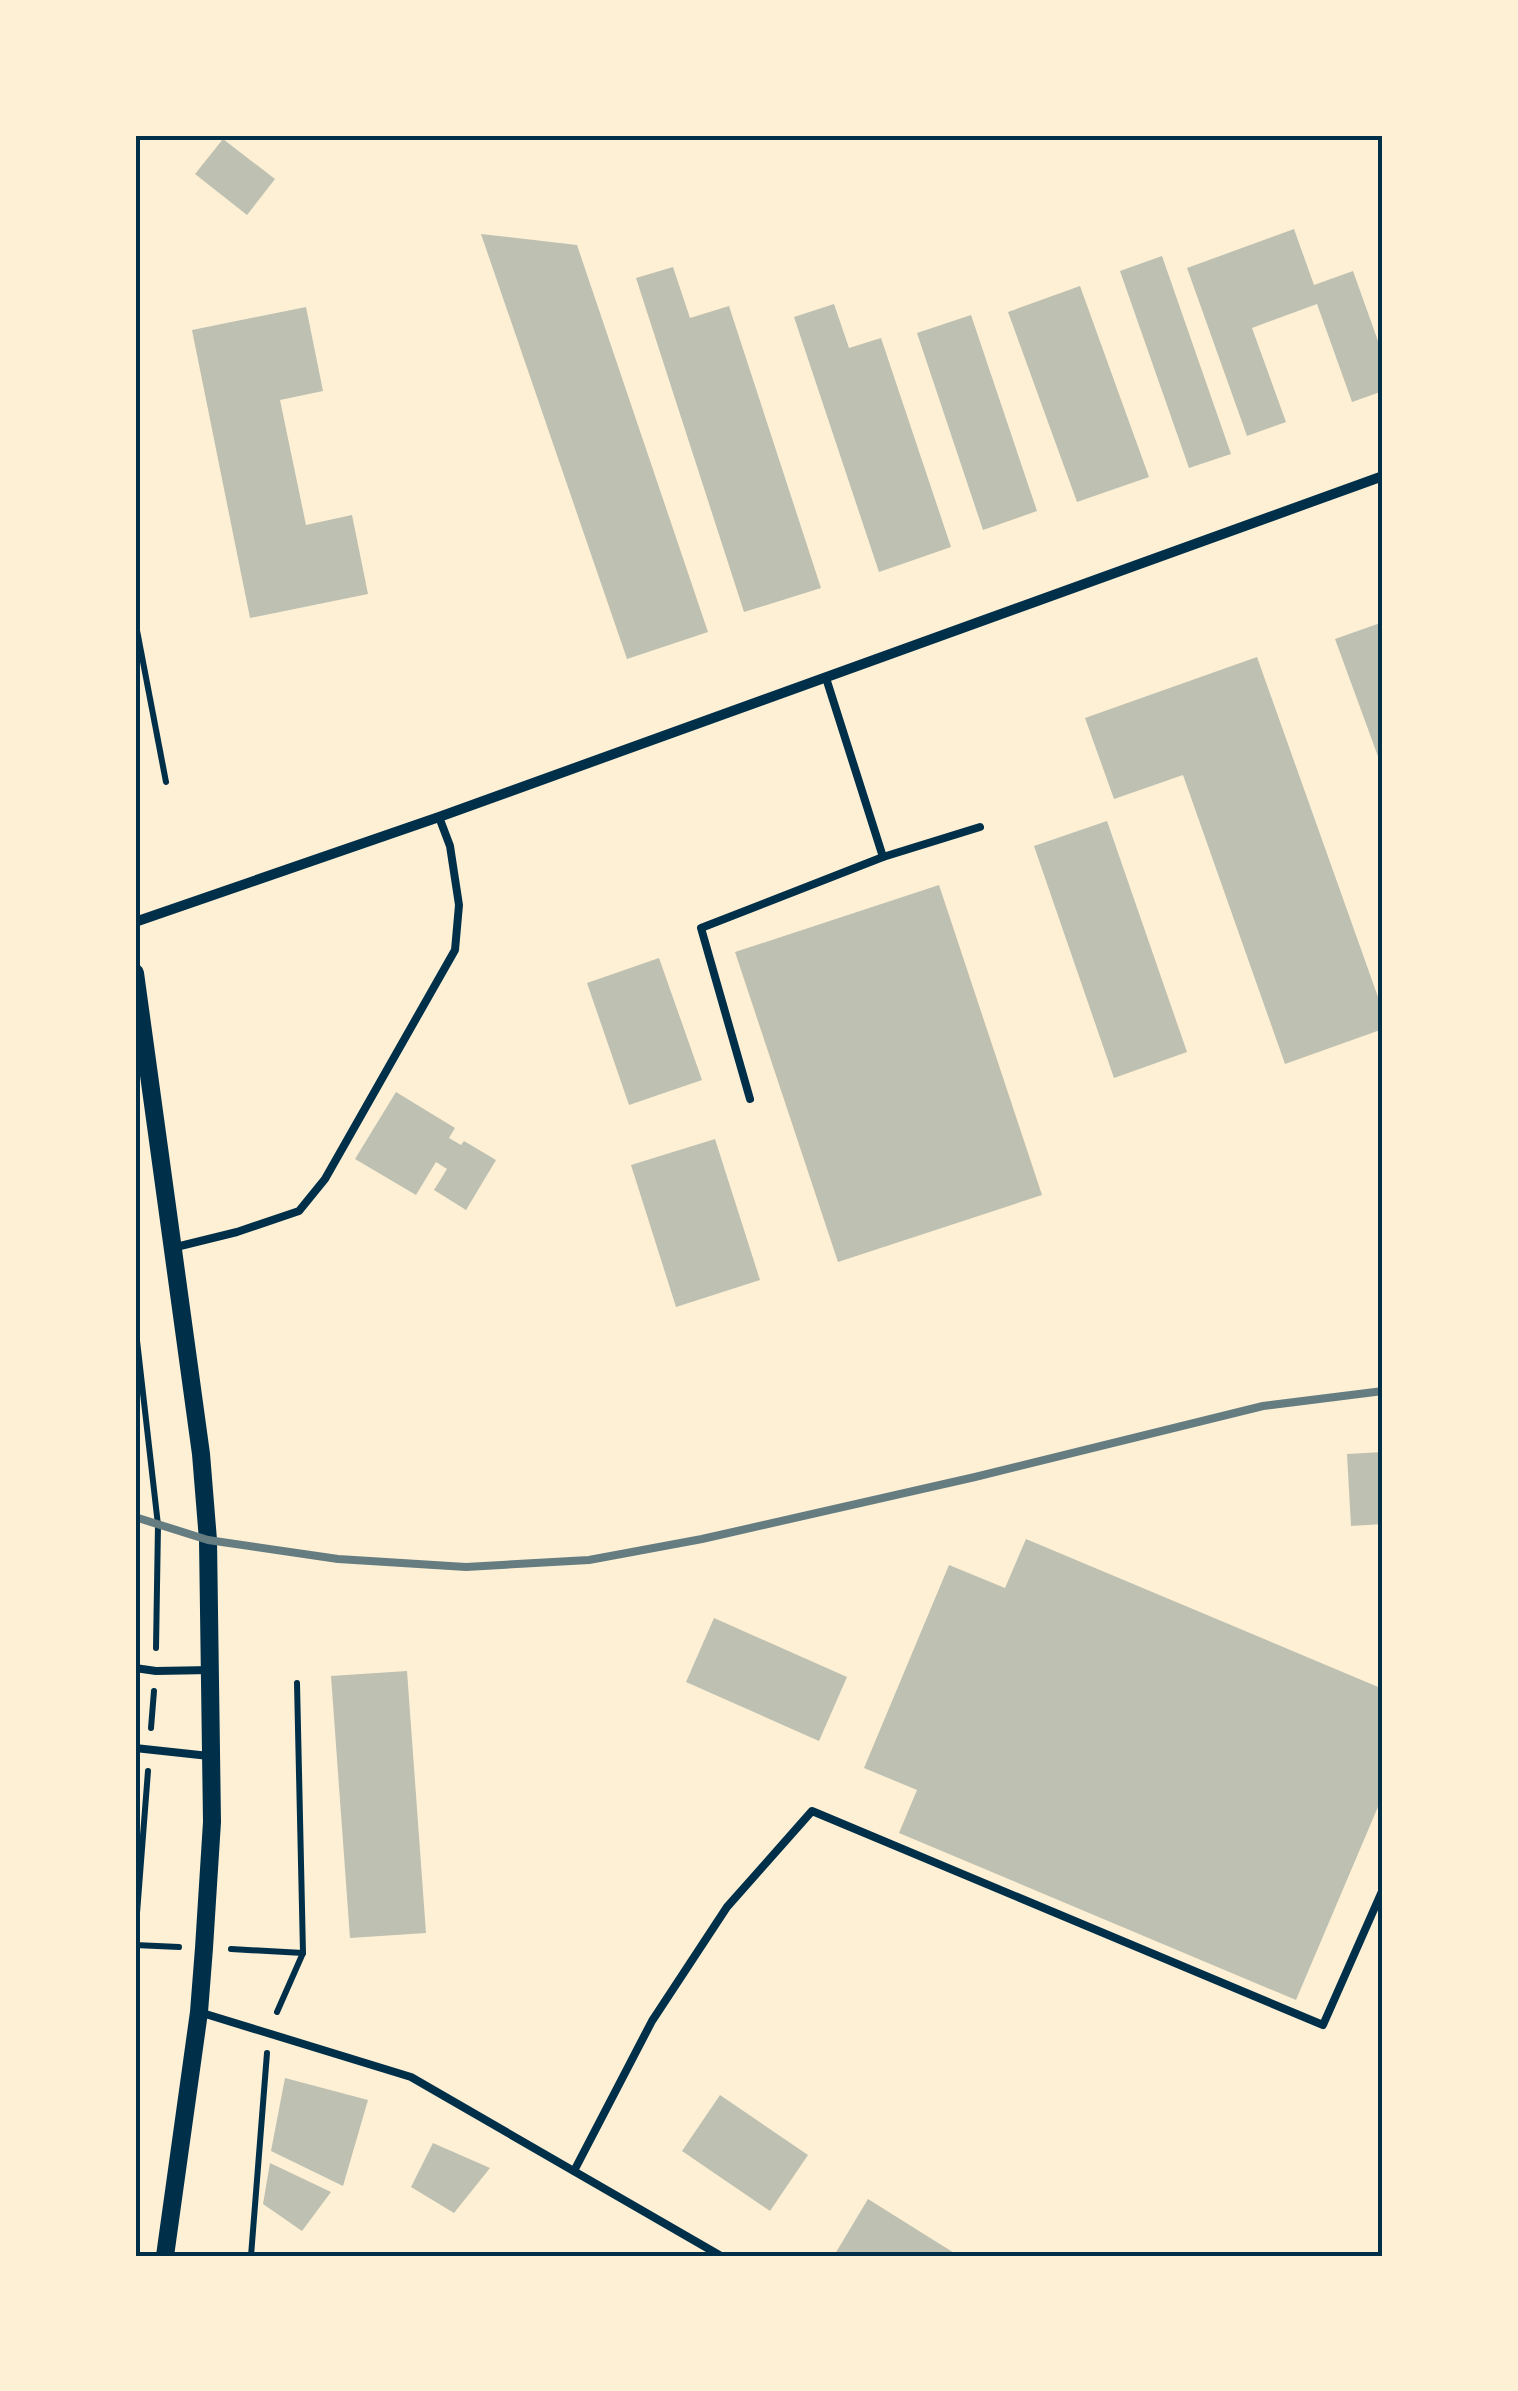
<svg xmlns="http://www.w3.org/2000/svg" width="1518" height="2391" font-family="'Roboto Serif',serif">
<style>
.building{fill:#bec0b2}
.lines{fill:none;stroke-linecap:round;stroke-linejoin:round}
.path{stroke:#003049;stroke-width:6}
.service{stroke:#003049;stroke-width:8}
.minor{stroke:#003049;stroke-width:10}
.tertiary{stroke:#003049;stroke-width:18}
.rail{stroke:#657d81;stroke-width:8}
.neatline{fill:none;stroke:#003049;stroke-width:4}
</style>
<rect width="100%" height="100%" fill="#fdf0d5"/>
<!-- building -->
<g class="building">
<polygon points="223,139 275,179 247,215 195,174"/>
<polygon points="1294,229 1314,285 1353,271 1383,355 1383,391 1352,402 1317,304 1252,328 1286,422 1247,436 1187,268"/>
<polygon points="481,234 577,245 708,632 627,659"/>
<polygon points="1162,256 1231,454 1189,468 1120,271"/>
<polygon points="673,267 690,318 729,306 821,588 744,612 636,278"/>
<polygon points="1080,286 1149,477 1077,502 1008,312"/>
<polygon points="834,304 849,348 881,338 951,547 879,572 794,317"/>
<polygon points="306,307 323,391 280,400 306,525 352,515 368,594 250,618 192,330"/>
<polygon points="971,315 1037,511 983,530 917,333"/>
<polygon points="1383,622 1383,770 1335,639"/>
<polygon points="1257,657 1383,1011 1383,1029 1285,1064 1183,775 1114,799 1085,718"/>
<polygon points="1107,821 1187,1052 1114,1078 1034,846"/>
<polygon points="939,885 1042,1195 838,1262 735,952"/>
<polygon points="659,958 702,1080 629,1105 587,983"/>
<polygon points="396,1092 455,1128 449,1138 461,1145 464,1141 496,1160 466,1210 434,1190 447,1169 436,1162 416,1195 355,1159"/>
<polygon points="715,1139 760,1280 676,1307 631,1165"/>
<polygon points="1383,1452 1383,1524 1351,1526 1347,1454"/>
<polygon points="1026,1539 1383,1689 1383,1795 1296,2000 899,1833 917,1790 864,1768 949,1565 1005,1588"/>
<polygon points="714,1618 847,1677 819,1741 686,1682"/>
<polygon points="407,1671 426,1933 350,1938 331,1676"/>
<polygon points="285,2078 368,2100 343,2186 271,2151"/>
<polygon points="720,2095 808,2155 770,2211 682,2151"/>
<polygon points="433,2143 490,2168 454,2213 411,2187"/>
<polygon points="270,2163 331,2192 302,2231 263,2204"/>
<polygon points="868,2199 959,2256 838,2256 835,2254"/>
</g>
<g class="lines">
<!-- path -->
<g class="path">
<polyline points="135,620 166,782"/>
<polyline points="135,1323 158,1525 156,1648"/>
<polyline points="151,1728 154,1691"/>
<polyline points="135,1939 148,1771"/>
<polyline points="135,1945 179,1947"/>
<polyline points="231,1949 303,1953"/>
<polyline points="277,2012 303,1953 297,1683"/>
<polyline points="251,2256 267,2053"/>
</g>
<!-- service -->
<g class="service">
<polyline points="883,857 980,827"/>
<polyline points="750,1099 701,928 883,857 826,678"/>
<polyline points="172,1248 237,1232 299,1211 325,1179 455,950 459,905 450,846 439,817"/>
<polyline points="135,1668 156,1671 211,1670"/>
<polyline points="135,1748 209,1756"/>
<polyline points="199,2012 411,2077 721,2256"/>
<polyline points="574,2171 652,2021 727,1907 812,1811 1323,2025 1383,1889"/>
</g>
<!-- minor -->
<polyline class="minor" points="135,922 439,817 1383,476"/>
<!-- tertiary -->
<polyline class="tertiary" points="135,973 201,1454 208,1540 212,1822 204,1948 199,2012 165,2256"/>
<!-- rail -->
<polyline class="rail" points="135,1517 208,1540 338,1559 466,1567 589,1560 702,1539 975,1477 1263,1406 1383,1391"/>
</g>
<!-- border -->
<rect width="1518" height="2391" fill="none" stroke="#fdf0d5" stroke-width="275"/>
<rect x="138" y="138" width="1242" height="2116" class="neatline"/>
</svg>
